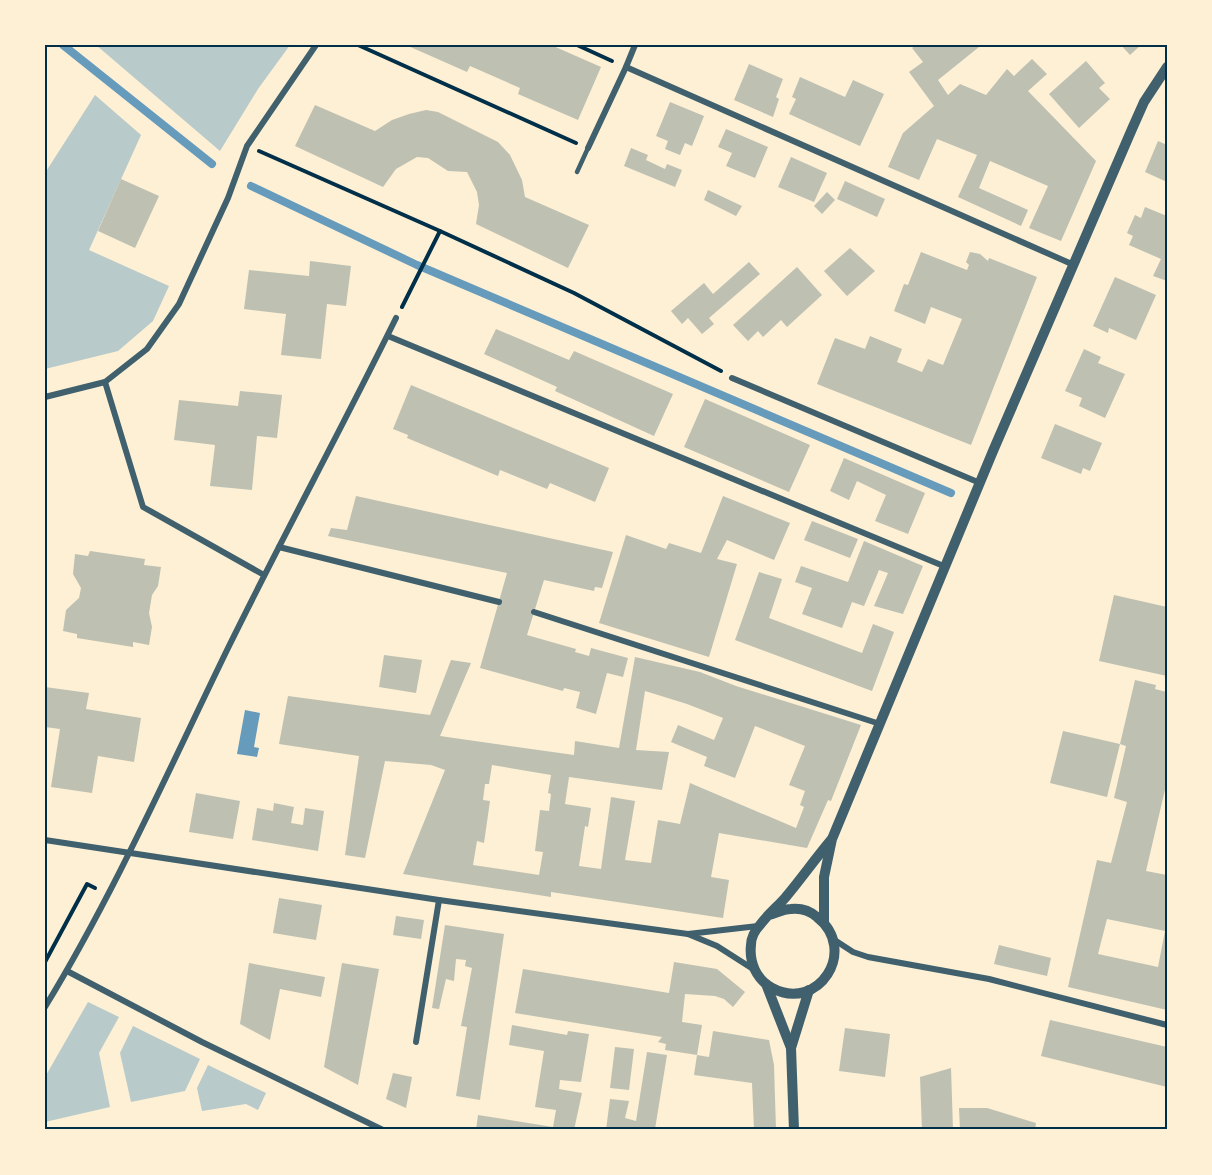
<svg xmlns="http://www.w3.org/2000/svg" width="1212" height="1175" font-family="Barlow,sans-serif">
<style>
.green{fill:#b9caca}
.water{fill:#669bbc}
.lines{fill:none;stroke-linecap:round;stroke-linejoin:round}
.stream{stroke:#669bbc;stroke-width:8}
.building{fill:#bec0b2;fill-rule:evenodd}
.path{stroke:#003049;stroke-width:4}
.service{stroke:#3f606c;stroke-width:4.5}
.minor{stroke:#3f606c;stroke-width:6}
.tertiary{stroke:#3f606c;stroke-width:10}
.neatline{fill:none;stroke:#003049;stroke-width:2}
</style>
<rect width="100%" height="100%" fill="#fdf0d5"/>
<!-- green -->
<g class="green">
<polygon points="96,45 290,45 258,89 220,151"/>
<polygon points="95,95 141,135 89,250 169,286 153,321 118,351 45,369 45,173"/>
<polygon points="88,1002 119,1017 99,1053 110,1107 45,1122 45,1077"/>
<polygon points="133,1026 200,1059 185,1091 131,1102 120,1053"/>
<polygon points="208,1065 266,1093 258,1110 246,1104 202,1111 197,1088"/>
</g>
<!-- water -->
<polygon class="water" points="245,710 260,713 254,747 259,748 257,757 237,754"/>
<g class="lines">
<!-- stream -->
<g class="stream">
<polyline points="63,45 212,164"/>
<polyline points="251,186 417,265 951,493"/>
</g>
</g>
<!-- building -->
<g class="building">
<polygon points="406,45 551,45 601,67 578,120 518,94 520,88 470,66 467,72"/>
<polygon points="916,45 977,45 979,47 938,80 948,95 960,84 986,95 1007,69 1014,76 1032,59 1047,74 1028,91 1096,161 1061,241 1029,228 1048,186 990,161 979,188 1028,210 1021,226 958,197 977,155 937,139 919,180 888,167 903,133 934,106 909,72 923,62 912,48"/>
<polygon points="1121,45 1141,45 1130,55"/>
<polygon points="1086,61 1105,83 1099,88 1110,99 1079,128 1049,94"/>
<polygon points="749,64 783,79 776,97 779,99 773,117 734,100"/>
<polygon points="800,77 845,97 853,80 884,94 860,146 789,114 796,99 792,97"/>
<polygon points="670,102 704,116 692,146 685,143 680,155 665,149 668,141 656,136"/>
<polygon points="315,105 375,131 392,120 409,114 426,110 438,112 498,142 510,155 522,180 525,197 589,225 568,268 476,224 479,205 477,192 467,172 448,171 428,158 417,157 396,169 383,187 295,146"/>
<polygon points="726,129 768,147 755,178 726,166 732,153 718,147"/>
<polygon points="1158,141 1167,145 1167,182 1145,172"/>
<polygon points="631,148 648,155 646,160 665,169 667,164 682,170 675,187 624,166"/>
<polygon points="791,157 827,173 814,202 778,187"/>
<polygon points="121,179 159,196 135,248 98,231"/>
<polygon points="845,181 885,199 877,217 837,199"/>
<polygon points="708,190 742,206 736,216 704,200"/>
<polygon points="827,192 835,200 822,214 814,206"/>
<polygon points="1145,207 1167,216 1167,255 1165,260 1167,261 1167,281 1153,276 1161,259 1129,245 1133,236 1127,233 1135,215 1141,218"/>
<polygon points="850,248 875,271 847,296 824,271"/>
<polygon points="921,252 967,270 969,265 966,262 970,252 980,254 988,261 989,258 1037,277 971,445 817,384 835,338 865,349 870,336 902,349 897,362 922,372 928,359 943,365 962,319 931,307 925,324 894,311 904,284 908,285"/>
<polygon points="310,261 351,266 346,306 327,304 321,359 281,355 286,314 244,309 249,270 309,276"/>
<polygon points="749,262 760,274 709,318 714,324 702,334 688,318 682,324 671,311 704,283 713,294"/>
<polygon points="797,267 822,295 787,327 781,320 763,337 758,331 748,341 733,325"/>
<polygon points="1115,277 1156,295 1136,340 1109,328 1108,333 1093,326"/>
<polygon points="496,329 569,360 574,351 673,394 654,436 555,391 557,387 484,354"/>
<polygon points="1084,349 1101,357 1098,363 1125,374 1105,418 1079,406 1082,398 1065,391"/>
<polygon points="411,385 609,468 595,502 550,483 547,489 500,470 498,476 407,438 408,435 393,429"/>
<polygon points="240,391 282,395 277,438 257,436 252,490 210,486 215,445 174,440 179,400 238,406"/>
<polygon points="705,399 810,445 789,492 684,447"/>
<polygon points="1055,424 1102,443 1090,471 1083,468 1081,474 1041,458"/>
<polygon points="844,458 925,493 908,534 875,521 886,495 857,481 849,500 830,491"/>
<polygon points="356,496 613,552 602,588 595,587 594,591 544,580 527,635 576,649 575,652 589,656 591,648 628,658 623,677 607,673 596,714 576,708 580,692 564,688 563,691 480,668 507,573 328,536 331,528 347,530"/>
<polygon points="723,496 790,523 774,560 727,540 717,559 737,564 709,657 599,623 626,535 666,549 669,543 701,553"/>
<polygon points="812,521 858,539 850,558 804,540"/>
<polygon points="864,541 923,566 903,614 874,606 888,573 879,570 864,606 852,602 842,628 802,614 812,588 795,582 801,566 848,582"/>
<polygon points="90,551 145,559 144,565 161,567 158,586 152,595 149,613 152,627 149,645 133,642 133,647 77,638 77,634 63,631 66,610 79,598 81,588 73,574 75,554 88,556"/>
<polygon points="759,572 782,579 769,618 862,653 873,624 894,632 872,691 735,640"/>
<polygon points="1114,595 1167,607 1167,676 1099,661"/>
<polygon points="384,655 422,660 416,693 379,687"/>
<path d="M635 657 700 672 736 686 861 725 831 801 828 800 807 848 719 833 711 877 729 880 723 918 551 892V897L403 874 445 770 431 765 385 761 365 858 345 855 359 756 279 744 288 696 430 715 451 660 471 663 440 736 574 755 575 741 619 748ZM645 691 687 704 723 718 714 740 678 725 671 742 707 757 704 766 735 778 755 726 805 746 789 785 805 791 800 805 804 807 796 828 690 783 680 824 658 820 651 863 625 860 635 801 611 797 601 869 579 866 585 826 588 827 591 808 565 804 569 777 662 790 669 752 636 750ZM492 765 551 775 548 793 551 794 549 811 540 810 535 851 543 852 539 875 473 865 477 841 484 843 490 801 483 800 485 784H489Z"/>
<path d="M1135 680 1156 685 1155 689 1167 692V781L1146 871 1167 875V1010L1068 987 1097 860 1111 863 1127 802 1114 798 1126 746 1120 744ZM1107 919 1165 931 1158 967 1098 954Z"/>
<polygon points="45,687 89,693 86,709 141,718 134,762 98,756 92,793 51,787 60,729 45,727"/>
<polygon points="1063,731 1120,744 1107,797 1050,783"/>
<polygon points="196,793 240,801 233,839 189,832"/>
<polygon points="274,803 294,807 291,823 303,825 305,808 324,811 318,851 252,840 257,808 273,811"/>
<polygon points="279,898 322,905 316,940 273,933"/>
<polygon points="396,916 424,920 421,939 393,935"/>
<polygon points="445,925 504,934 480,1100 456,1096 467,1027 461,1026 472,968 465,966 466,960 456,959 454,981 446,979 439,1009 432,1008"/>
<polygon points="999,945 1051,958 1047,976 994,964"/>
<polygon points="674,962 717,969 745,992 733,1007 724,999 715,996 685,994 682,1022 702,1025 697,1055 709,1057 713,1031 769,1040 774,1065 776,1130 754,1130 752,1083 694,1075 697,1055 665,1050 666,1044 658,1042 662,1037 515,1013 523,969 669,993"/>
<polygon points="249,963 325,977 321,997 280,989 270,1040 240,1024"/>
<polygon points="342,963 379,969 358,1085 324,1067"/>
<polygon points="1050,1020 1167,1047 1167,1087 1041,1056"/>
<polygon points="512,1025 567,1035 568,1031 589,1034 581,1082 560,1080 559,1089 582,1093 574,1130 476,1130 478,1115 553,1127 556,1110 535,1107 544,1051 509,1045"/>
<polygon points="845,1028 890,1034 885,1077 839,1071"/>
<polygon points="615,1047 634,1049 629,1090 610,1088"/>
<polygon points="647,1052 667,1055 655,1129 606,1130 610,1099 629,1101 625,1118 636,1121"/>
<polygon points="951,1068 953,1130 922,1130 920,1077"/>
<polygon points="393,1073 412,1077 406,1108 386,1099"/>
<polygon points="959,1108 987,1108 1036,1123 1035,1130 960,1130"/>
</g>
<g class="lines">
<!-- path -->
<g class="path">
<polyline points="358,45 576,143"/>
<polyline points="577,45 612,61"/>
<polyline points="259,151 440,231 574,293 721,371"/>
<polyline points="402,307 440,231"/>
<polyline points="45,962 87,884 95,888"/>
</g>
<!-- service -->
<polyline class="service" points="577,172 588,148"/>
<!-- minor -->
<g class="minor">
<polyline points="635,45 626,67 1074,265"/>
<polyline points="588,148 626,67"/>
<polyline points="388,336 946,567"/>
<polyline points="732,378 980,483"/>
<polyline points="105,382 147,349 179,304 228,198 247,146 316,45"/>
<polyline points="45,397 105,382 143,507 264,575"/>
<polyline points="279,547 499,602"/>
<polyline points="534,612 880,724"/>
<polyline points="45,840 439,900 688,934 758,926"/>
<polyline points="688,934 717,946 753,969"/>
<polyline points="833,939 853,952 868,957 989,979 1167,1025"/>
<polyline points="67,971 202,1042 383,1130"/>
<path d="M45 1007C115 892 170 767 229 646 283 536 342 428 396 318"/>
<polyline points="416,1042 439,900"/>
</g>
<!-- tertiary -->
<g class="tertiary">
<path d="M769 915C776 913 784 909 791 909 800 908 810 911 817 917 859 950 818 1013 772 988 756 979 749 962 751 945 751 938 755 930 760 925 767 915 777 907 785 898 801 879 815 859 831 840"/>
<polyline points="824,922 824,877 832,839 993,451 1132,129 1144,102 1167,67"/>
<polyline points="766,984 791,1048"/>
<polyline points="794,1130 791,1048 809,990"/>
</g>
</g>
<!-- border -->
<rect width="1212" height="1175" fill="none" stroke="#fdf0d5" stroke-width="93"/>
<rect x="46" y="46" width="1120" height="1082" class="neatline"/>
</svg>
